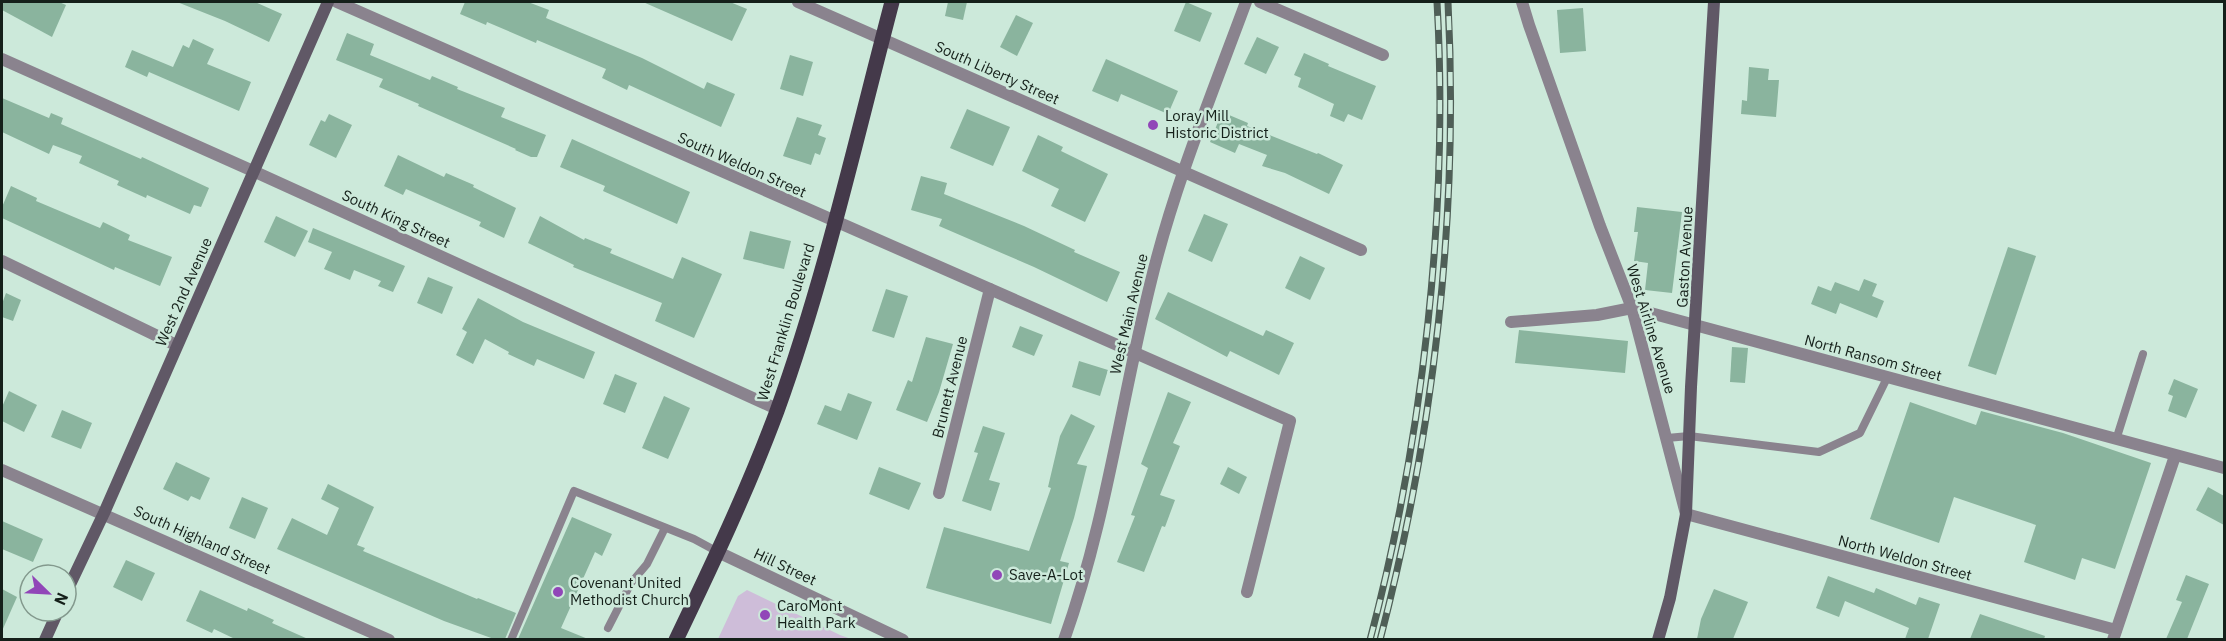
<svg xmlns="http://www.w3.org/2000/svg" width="2226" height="641" font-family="'IBM Plex Sans',sans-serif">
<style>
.green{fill:#cebdd9}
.building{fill:#8ab49e}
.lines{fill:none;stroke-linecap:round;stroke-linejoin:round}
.lane{stroke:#8a838e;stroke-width:8}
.street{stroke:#8a838e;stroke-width:12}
.secondary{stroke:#605866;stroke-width:12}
.primary{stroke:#44394a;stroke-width:15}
.rail-casing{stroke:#4f5f57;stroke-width:7}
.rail{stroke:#cce9da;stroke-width:4.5;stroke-dasharray:14;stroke-linecap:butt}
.poi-dot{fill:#9146b8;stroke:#cce9da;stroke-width:2}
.labels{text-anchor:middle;stroke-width:5;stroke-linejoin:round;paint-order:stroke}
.street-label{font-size:15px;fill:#15201a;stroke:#cce9da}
.poi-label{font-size:15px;fill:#15201a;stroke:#cce9da;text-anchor:start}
</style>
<rect width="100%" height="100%" fill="#cce9da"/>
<!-- green -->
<polygon class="green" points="747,590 840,635 851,639 718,639 738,596"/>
<!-- building -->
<g class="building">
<polygon points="2,2 59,2 66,5 52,37 2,10"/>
<polygon points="177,2 255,2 282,14 269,42 225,21"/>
<polygon points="465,2 528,2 549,10 546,18 642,58 704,89 707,82 735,94 721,127 629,85 627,90 602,78 606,69 537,40 536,43 487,22 486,25 460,14"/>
<polygon points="643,2 730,2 747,9 732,41"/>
<polygon points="948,2 967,2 963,20 945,16"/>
<polygon points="1186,2 1212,13 1200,42 1174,31"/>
<polygon points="1583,8 1586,51 1560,53 1557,10"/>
<polygon points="1016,15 1033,23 1017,56 1000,47"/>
<polygon points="347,33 374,44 370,55 430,80 432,76 458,87 457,89 505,108 501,117 546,135 537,157 531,157 515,150 516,149 418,106 419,104 379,87 383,79 336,60"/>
<polygon points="1257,37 1279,47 1266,74 1244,64"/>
<polygon points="193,39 214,49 207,64 251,82 239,111 149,72 147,77 125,67 132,50 173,67 183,45 189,48"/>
<polygon points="1304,53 1329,64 1328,66 1376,86 1362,120 1348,114 1344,122 1330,116 1334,104 1298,87 1301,78 1294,75"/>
<polygon points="790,55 813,62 803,96 780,89"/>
<polygon points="1106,59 1178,91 1168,114 1121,94 1118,102 1092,91"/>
<polygon points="1749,67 1769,69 1768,80 1779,80 1776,117 1741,114 1742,100 1747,101"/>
<polygon points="2,98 49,118 51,113 63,118 61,124 141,159 142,157 209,188 201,207 194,205 190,214 147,195 146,198 117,185 119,181 79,163 82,156 53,145 49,154 2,132"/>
<polygon points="967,109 1010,127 993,166 950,148"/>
<polygon points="1222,112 1248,123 1247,126 1317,154 1318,153 1343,165 1329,194 1285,173 1262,166 1267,155 1239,144 1235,153 1210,142"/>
<polygon points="329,114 352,125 336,158 309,145 321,120 325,122"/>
<polygon points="797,117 822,125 818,135 826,138 820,155 815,153 811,165 783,156"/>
<polygon points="1038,135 1063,147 1061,151 1108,174 1085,222 1051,206 1059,189 1022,171"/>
<polygon points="572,139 690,192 677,224 603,191 605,186 560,167"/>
<polygon points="398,155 444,177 446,173 474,185 473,187 516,208 504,238 479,226 481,222 406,189 403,195 384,186"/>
<polygon points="921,176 947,183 944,194 1024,226 1075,250 1074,252 1120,272 1107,302 1034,267 939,226 942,219 911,210"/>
<polygon points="11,186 37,198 36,201 100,228 103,222 130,235 128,240 172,257 160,286 115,267 114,270 2,218 2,207"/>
<polygon points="1637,207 1682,212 1672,293 1645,290 1648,263 1634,261 1638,232 1634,232"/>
<polygon points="1204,214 1228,224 1212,262 1188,251"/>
<polygon points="276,216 308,231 295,257 264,242"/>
<polygon points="540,216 584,240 585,238 612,249 610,253 673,279 682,257 722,274 694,338 655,321 662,303 573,267 574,265 528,243"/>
<polygon points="313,228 405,266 393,292 378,286 381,281 354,270 350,280 324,269 332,252 308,242"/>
<polygon points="750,231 791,241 784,269 743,259"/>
<polygon points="2008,247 2036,256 1996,375 1968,366"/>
<polygon points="1300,256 1325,268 1310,300 1285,288"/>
<polygon points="428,277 453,287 442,314 417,303"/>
<polygon points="1864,279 1877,284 1872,296 1884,301 1877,318 1840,303 1836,314 1811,304 1818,286 1831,291 1835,282 1859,291"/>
<polygon points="886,289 908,296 894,338 872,331"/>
<polygon points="1168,292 1263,336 1266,330 1294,343 1279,375 1230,351 1227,357 1155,319"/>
<polygon points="6,293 21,300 13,321 2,317 2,304"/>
<polygon points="478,298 523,322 595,352 584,379 537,359 534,366 508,354 509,352 485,339 473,364 456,355 467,332 462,329"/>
<polygon points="1020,326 1043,335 1034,356 1012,347"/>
<polygon points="1519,330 1628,341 1625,373 1515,363"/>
<polygon points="926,337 953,344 939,392 927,422 896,410 908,380 912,382"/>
<polygon points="1732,347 1748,348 1745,383 1730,382"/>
<polygon points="1079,361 1108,370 1100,396 1072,387"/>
<polygon points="615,374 637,383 625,413 603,404"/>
<polygon points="2174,379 2198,389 2186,418 2168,411 2173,396 2168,394"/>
<polygon points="9,391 37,405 24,432 2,421 2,407"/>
<polygon points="1168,392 1191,402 1173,443 1180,446 1160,495 1175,500 1165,527 1162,526 1144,572 1117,562 1135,516 1131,515 1148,468 1141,464"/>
<polygon points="848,393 872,402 857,440 817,424 825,405 841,411"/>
<polygon points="664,396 690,408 668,459 642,448"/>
<polygon points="1910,402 1976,425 1981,411 2063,433 2151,463 2115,569 2082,558 2075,580 2024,562 2036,525 1954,497 1939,543 1870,519"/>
<polygon points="62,410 92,423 81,449 51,437"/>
<polygon points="1071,414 1095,426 1077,464 1087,466 1074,518 1060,561 1069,563 1051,624 926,588 944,527 1029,551 1051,488 1048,487 1060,436"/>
<polygon points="983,426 1005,433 989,480 1000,483 991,511 962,501 978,453 974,452"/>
<polygon points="176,462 210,478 200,500 191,496 188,501 163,489"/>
<polygon points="879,467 921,483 909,510 869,494"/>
<polygon points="1228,467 1247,477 1239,494 1220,484"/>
<polygon points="328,484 374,507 357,545 365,548 363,551 477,599 478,598 516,613 505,639 494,639 444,621 277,549 292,518 327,535 339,508 321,499"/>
<polygon points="2208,487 2224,496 2224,525 2196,510"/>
<polygon points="242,497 268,508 255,539 229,528"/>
<polygon points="572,517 612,534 602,556 595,552 561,628 588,639 518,639"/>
<polygon points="2,521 43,539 33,562 2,549"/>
<polygon points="126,560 155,573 142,601 113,587"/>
<polygon points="2186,575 2209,584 2187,639 2166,639 2182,602 2176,600"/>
<polygon points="1828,576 1874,593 1876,588 1916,605 1919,597 1940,604 1928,639 1905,639 1909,628 1845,601 1839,617 1816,608"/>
<polygon points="2,589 17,597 2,631"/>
<polygon points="1714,589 1748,602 1733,639 1697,639 1701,619"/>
<polygon points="200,590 247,611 248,608 274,620 272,623 308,639 235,639 214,629 212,633 186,621"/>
<polygon points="1980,614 2045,636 2044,639 1970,639"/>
</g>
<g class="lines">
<!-- lane -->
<g class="lane">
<polyline points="1667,438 1689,436 1819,452 1860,433 1887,378"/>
<polyline points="2116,440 2143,354"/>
<polyline points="608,628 631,583 647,564 665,528"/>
<polyline points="511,640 574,491 694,539 718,552"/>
</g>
<!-- street -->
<g class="street">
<polyline points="337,2 1290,421 1247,592"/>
<polyline points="798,2 1361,250"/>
<polyline points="1260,2 1383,55"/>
<polyline points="1522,2 1529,25 1600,226 1632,308 1686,514 2116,630"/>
<polyline points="2,59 253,171 777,409"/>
<polyline points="2,261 176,345"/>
<polyline points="1511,322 1597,315 1632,308 2224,468"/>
<polyline points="2,470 389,640"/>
<polyline points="939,493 990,289"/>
<polyline points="718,552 903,640"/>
<path d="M1064 640C1106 523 1121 401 1151 281 1174 186 1212 94 1246 2"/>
<polyline points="2113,640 2175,456"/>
</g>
<!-- secondary -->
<g class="secondary">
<polyline points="66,593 104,513 328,2"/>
<polyline points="45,640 58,611"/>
<polyline points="1658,640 1670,598 1686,514 1691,387 1714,2"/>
</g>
<!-- primary -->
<path class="primary" d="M676 640C712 565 748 489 777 411 825 278 856 139 892 2"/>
<defs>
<g id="rail">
<path d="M1370 640C1423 440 1449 208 1437 2"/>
<path d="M1380 640C1434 433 1459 215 1448 2"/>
</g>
</defs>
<!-- rail casing -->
<use href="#rail" class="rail-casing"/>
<!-- rail -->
<use href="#rail" class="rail"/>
</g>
<!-- markers -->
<g class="poi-dot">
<circle cx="1153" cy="125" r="6"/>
<circle cx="997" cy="575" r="6"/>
<circle cx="558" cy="592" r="6"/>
<circle cx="765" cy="615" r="6"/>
</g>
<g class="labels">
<!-- street labels -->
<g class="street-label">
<text transform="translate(997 73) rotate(24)" y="5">South Liberty Street</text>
<text transform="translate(742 165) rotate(24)" y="5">South Weldon Street</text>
<text transform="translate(396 219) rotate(25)" y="5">South King Street</text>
<text transform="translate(1685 257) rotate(-87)" y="5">Gaston Avenue</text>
<text transform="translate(184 292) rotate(-66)" y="5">West 2nd Avenue</text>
<text transform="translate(1129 314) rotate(-77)" y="5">West Main Avenue</text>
<text transform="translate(786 322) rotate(-73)" y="5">West Franklin Boulevard</text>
<text transform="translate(1651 329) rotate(73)" y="5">West Airline Avenue</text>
<text transform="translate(1873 358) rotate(15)" y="5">North Ransom Street</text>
<text transform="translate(950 387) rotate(-76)" y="5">Brunett Avenue</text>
<text transform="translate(202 540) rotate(24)" y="5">South Highland Street</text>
<text transform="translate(1905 558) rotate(15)" y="5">North Weldon Street</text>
<text transform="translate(785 567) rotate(25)" y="5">Hill Street</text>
</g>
<!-- poi labels -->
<g class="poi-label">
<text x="1165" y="121">Loray Mill<tspan x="1165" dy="17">Historic District</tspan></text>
<text x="1009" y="580">Save-A-Lot</text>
<text x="570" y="588">Covenant United<tspan x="570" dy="17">Methodist Church</tspan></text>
<text x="777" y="611">CaroMont<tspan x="777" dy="17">Health Park</tspan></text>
</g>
</g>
<!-- border -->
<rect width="2226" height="641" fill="none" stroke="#15201a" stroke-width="6"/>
<!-- north arrow -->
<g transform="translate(48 593) rotate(114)"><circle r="28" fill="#cce9da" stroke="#83998d" stroke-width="1.5"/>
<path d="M0-4.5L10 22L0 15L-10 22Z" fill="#9146b8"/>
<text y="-9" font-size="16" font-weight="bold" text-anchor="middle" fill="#15201a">N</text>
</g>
</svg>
